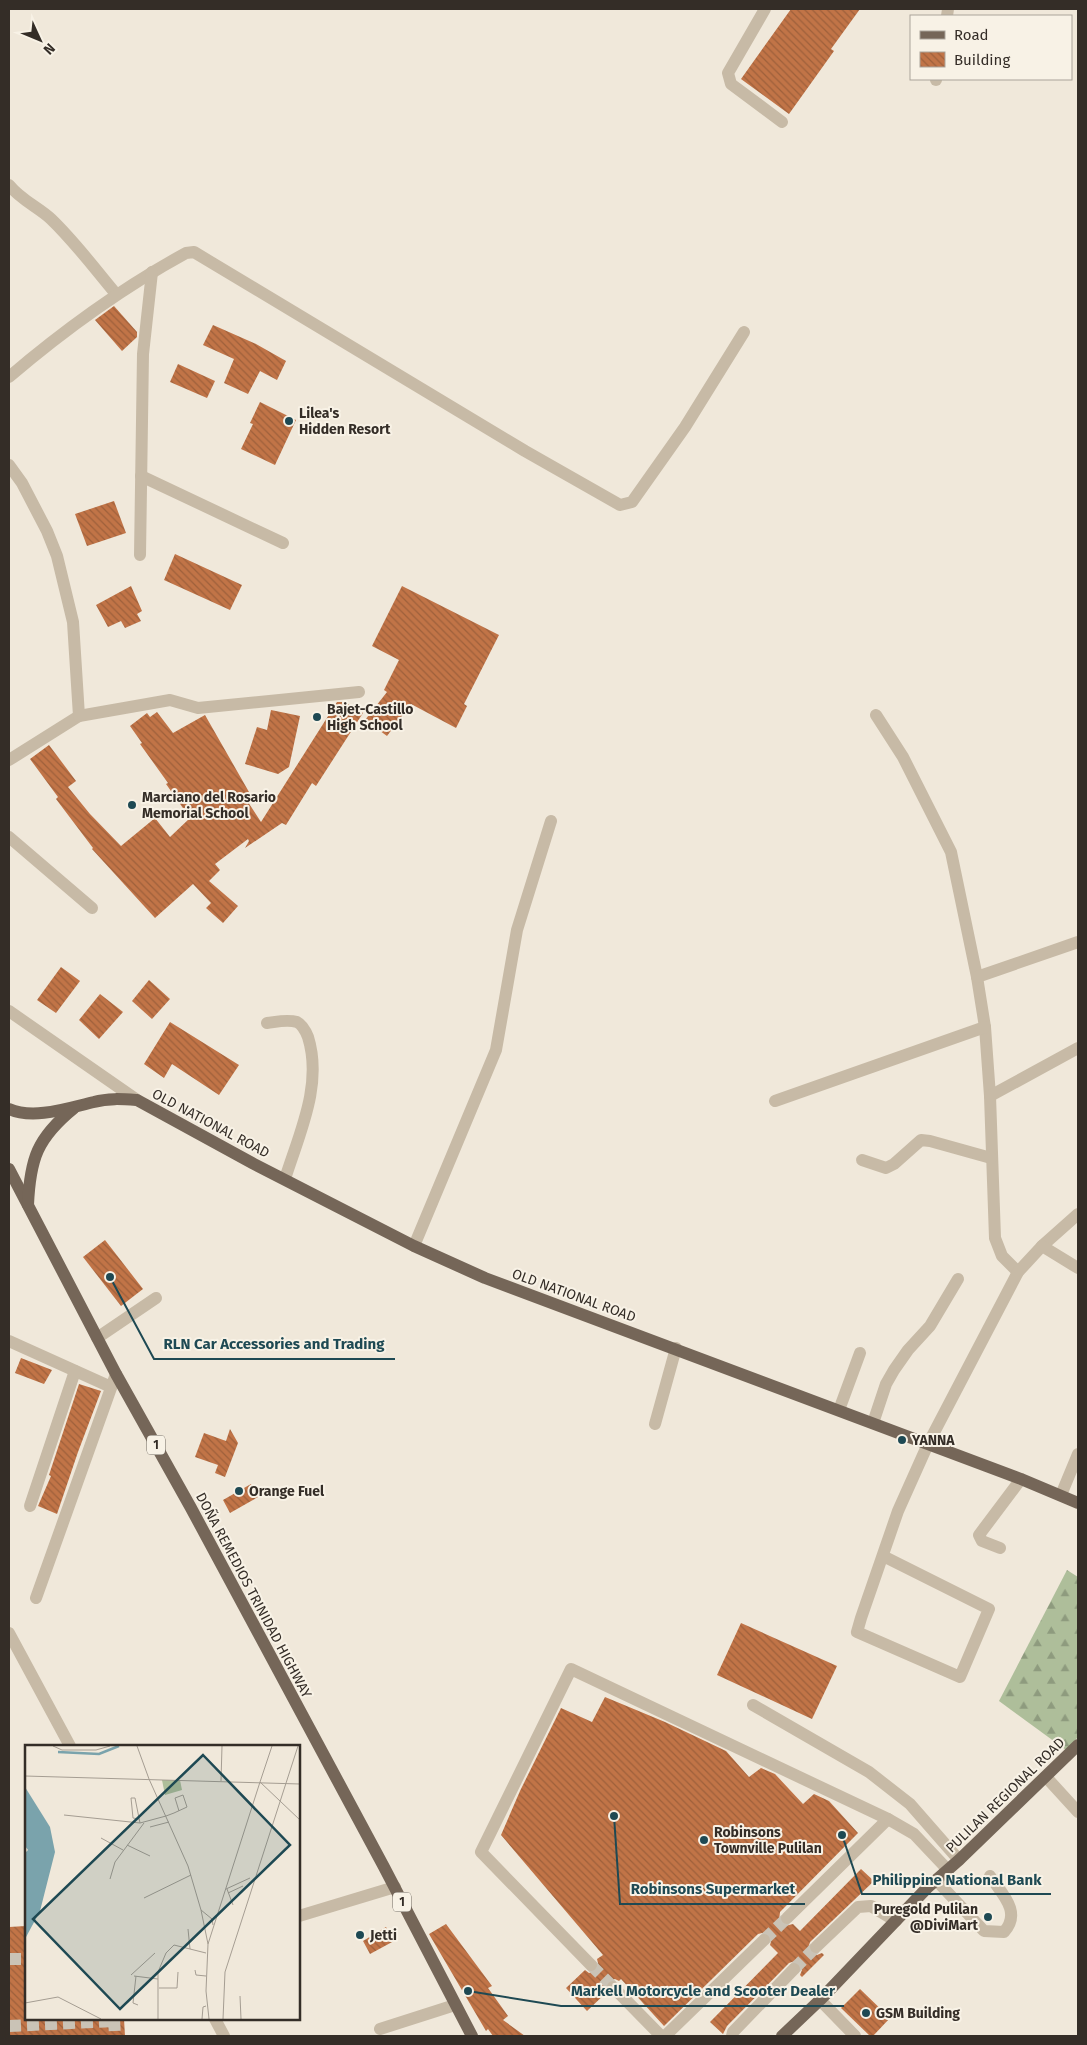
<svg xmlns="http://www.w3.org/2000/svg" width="1087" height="2045" font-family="'Fira Sans',sans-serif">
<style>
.forest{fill:url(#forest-firs)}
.building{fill:url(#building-back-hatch)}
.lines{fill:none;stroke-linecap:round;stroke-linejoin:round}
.minor-tunnel{stroke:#cac3b6;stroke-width:12;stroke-dasharray:12 6;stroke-linecap:butt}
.minor{stroke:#c7baa6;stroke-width:12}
.major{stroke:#756658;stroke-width:12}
.poi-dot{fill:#1e4953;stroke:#f8f2e6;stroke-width:2}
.labels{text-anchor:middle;stroke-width:4;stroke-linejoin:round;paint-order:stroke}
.shield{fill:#f8f2e6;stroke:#6f6860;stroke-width:1}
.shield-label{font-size:12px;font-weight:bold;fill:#342d27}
.poi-label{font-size:14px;font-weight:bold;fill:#342d27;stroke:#f8f2e6;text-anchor:start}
.street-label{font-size:14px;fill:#342d27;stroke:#f8f2e6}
.inset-river{fill:none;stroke:#7aa3ac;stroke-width:2.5}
.inset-road{fill:none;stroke:#a59d92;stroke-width:1}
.view{fill:#1e4953;fill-opacity:0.15;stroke:#1e4953;stroke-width:2.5}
.inset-edge{fill:none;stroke:#342d27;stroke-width:2.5}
.leader{fill:none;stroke:#1e4953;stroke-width:2}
.callout-dot{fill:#1e4953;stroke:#f8f2e6;stroke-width:2}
.callout-label{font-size:15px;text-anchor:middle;font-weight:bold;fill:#1e4953;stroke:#f8f2e6;stroke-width:4;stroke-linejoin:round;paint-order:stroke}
</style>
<defs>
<pattern id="forest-firs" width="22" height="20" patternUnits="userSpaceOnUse" patternTransform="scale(1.25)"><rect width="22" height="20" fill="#aebe9a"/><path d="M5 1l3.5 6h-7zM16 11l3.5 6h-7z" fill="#8e9b7e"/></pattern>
<pattern id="building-back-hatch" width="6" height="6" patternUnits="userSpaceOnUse" patternTransform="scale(1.25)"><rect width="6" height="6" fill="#c17447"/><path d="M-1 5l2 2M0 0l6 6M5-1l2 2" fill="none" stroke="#9e603b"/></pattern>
</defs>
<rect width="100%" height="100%" fill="#f0e8da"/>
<!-- forest -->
<polygon class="forest" points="1067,1570 1078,1577 1078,1737 1066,1750 999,1701"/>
<!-- building -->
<g class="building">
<polygon points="791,9 860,9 831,49 834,51 789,114 741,79"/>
<polygon points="114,306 137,332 137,337 122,351 95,320"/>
<polygon points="213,325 256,344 286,361 277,380 260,371 248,394 224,383 234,359 203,345"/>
<polygon points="178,364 215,381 207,398 170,382"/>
<polygon points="260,402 296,420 275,465 241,449 253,424 250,423"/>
<polygon points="114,501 126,533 87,546 75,514"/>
<polygon points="175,554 242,585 230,610 164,580"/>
<polygon points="131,586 142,611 137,614 141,621 125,628 121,621 108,627 96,605"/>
<polygon points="402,586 499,635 464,704 467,706 456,728 411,704 387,736 365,720 387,692 384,690 399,660 372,646"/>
<polygon points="337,702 345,702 363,713 316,786 312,783 286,825 282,823 245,848 249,841 248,839 215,864 220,870 209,881 238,906 223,923 206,908 211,903 193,884 155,918 92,849 93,848 56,799 58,797 30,759 49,745 76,781 68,787 90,814 121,846 155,818 170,837 190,818 166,784 168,783 140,744 142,743 130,726 147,713 150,717 157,712 173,733 205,715 249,792 244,796 261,822"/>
<polygon points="271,710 300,716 289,767 278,774 245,764 257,727 267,730"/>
<polygon points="61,967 80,981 56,1013 37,1000"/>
<polygon points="149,980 170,999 152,1019 132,1001"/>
<polygon points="100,994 123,1012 99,1039 79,1020"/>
<polygon points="170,1022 239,1065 219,1095 172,1064 164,1078 144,1064"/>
<polygon points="105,1240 143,1289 121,1306 83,1257"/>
<polygon points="21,1358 52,1370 44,1384 15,1373"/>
<polygon points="79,1384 101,1391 78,1452 57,1514 38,1506 51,1476 49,1475"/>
<polygon points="230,1429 238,1443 225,1477 215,1473 218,1465 195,1457 204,1433 226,1441"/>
<polygon points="251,1484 258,1497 230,1513 223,1500"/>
<polygon points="741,1623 837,1666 812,1719 717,1675"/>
<polygon points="605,1697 665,1722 726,1751 749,1777 761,1768 775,1774 803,1804 814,1794 829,1801 858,1833 780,1912 779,1920 785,1926 793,1924 800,1931 861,1869 874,1881 810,1942 808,1948 810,1953 817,1955 822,1953 824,1955 802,1977 800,1975 802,1970 800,1964 795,1961 789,1963 727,2026 723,2034 710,2022 778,1953 770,1945 772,1938 769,1934 766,1932 758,1934 664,2026 621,1979 619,1981 615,1979 608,1981 605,1985 607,1992 587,2011 566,1988 585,1970 589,1973 596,1971 599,1967 597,1959 603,1955 501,1835 520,1791 561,1708 592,1722"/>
<polygon points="446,1924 492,1986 488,1988 508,2016 503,2020 525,2036 493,2036 488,2029 486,2031 429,1934"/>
<polygon points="26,1926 26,2019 124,2019 125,2036 9,2036 9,1927"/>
<polygon points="386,1927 394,1941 370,1954 363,1941"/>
<polygon points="860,1989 890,2018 873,2036 870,2036 841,2008"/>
</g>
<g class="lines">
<!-- minor-tunnel -->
<g class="minor-tunnel">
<polyline points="764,1940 787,1918"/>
<polyline points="9,1959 26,1959"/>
<polyline points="591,1965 613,1987"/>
<polyline points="794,1969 816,1947"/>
<polyline points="114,2019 115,2036"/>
<polyline points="9,2026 114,2021"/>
</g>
<!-- minor -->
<g class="minor">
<polyline points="765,9 728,73 731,84 782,122"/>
<polyline points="947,16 948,9"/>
<polyline points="936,80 936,79"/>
<path d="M9 185C21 200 38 207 51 219 75 242 95 269 116 294"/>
<path d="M9 377C64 330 122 288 186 253L194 252 525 451 620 505 632 502 685 427 744 332"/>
<polyline points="9,465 22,483 47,531 57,556 73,622 79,716 9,760"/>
<polyline points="141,476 283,543"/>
<polyline points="140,555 143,354 152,272"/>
<polyline points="876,715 903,757 951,852 977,977 985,1027 990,1096 995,1238 1002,1256 1018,1272"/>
<polyline points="79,716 170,700 198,708 359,692"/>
<polyline points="9,837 92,908"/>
<polyline points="977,977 1078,942"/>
<polyline points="9,1011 137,1100"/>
<path d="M267 1023C276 1022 287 1019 297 1022 303 1025 306 1032 308 1037 323 1085 299 1134 285 1179"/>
<polyline points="990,1096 1078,1048"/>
<polyline points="775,1101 985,1027"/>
<polyline points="862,1160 886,1168 894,1164 921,1140 930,1141 991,1158"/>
<polyline points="414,1246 496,1050 517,930 551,821"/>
<polyline points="1042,1246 1078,1214"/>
<polyline points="97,1338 156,1298"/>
<polyline points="9,1341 111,1387"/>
<polyline points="839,1410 860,1353"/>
<polyline points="873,1423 886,1384 894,1370 908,1350 930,1326 958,1279"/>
<polyline points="655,1424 676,1348"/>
<polyline points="1061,1495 1078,1454"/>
<polyline points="30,1506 75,1371"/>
<polyline points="1000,1548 982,1541 979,1535 1021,1479"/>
<polyline points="883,1556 989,1609 960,1677 857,1632 861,1618 898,1511 928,1444 1018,1272 1042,1246 1078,1268"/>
<polyline points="36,1598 116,1374"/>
<polyline points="9,1633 70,1746"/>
<polyline points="753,1705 869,1772 910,1804 959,1860"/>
<polyline points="1046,1777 1078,1812"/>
<path d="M936 1880 984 1931 1004 1932C1022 1912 1002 1894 990 1876"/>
<polyline points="299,1916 395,1887"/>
<polyline points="787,1918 888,1819"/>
<polyline points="816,1947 858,1907 871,1906 896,1921"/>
<polyline points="591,1965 481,1852 571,1669 888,1819 914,1834 948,1870"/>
<polyline points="613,1987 661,2036"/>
<polyline points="820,2000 855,2036"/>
<polyline points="215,2019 224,2036"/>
<polyline points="380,2029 455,2005"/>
<polyline points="665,2036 764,1940"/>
<polyline points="732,2036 733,2032 794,1969"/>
</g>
<!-- major -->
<g class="major">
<path d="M9 1109C34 1120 68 1108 94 1102 108 1098 122 1099 137 1100L254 1164 414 1246 485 1278 1021 1479 1078 1503"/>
<polyline points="9,1169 116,1374 191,1508 384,1867 472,2036"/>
<path d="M28 1205C30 1159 37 1138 74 1108"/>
<polyline points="782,2036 820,2000 927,1888 959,1860 1078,1745"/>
</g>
</g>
<!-- markers -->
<g class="poi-dot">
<circle cx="289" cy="421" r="5"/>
<circle cx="317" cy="717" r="5"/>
<circle cx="132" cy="805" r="5"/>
<circle cx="902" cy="1440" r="5"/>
<circle cx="239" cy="1491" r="5"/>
<circle cx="704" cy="1840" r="5"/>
<circle cx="988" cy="1917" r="5"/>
<circle cx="360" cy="1935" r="5"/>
<circle cx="866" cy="2013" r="5"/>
</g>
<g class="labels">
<!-- shield labels -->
<g class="shield">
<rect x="147" y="1435.5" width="18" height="19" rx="4"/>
<rect x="393" y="1892.5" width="18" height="19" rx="4"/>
</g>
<g class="shield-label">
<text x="156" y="1449">1</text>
<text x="402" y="1906">1</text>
</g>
<!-- poi labels -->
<g class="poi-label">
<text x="299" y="418">Lilea's<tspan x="299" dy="16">Hidden Resort</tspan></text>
<text x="327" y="714">Bajet-Castillo<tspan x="327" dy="16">High School</tspan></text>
<text x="142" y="802">Marciano del Rosario<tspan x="142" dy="16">Memorial School</tspan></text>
<text x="912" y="1445">YANNA</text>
<text x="249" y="1496">Orange Fuel</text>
<text x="714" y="1837">Robinsons<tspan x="714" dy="16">Townville Pulilan</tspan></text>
<text x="978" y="1914" text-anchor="end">Puregold Pulilan<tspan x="978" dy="16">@DiviMart</tspan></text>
<text x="370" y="1940">Jetti</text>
<text x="876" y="2018">GSM Building</text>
</g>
<!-- street labels -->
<g class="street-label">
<text transform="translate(211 1123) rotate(28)" y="5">OLD NATIONAL ROAD</text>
<text transform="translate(574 1295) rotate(20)" y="5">OLD NATIONAL ROAD</text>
<text transform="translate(254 1595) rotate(62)" y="5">DOÑA REMEDIOS TRINIDAD HIGHWAY</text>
<text transform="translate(1005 1795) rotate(-44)" y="5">PULILAN REGIONAL ROAD</text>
</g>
</g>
<!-- overview -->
<g transform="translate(25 1745)">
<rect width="275" height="275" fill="#f0e8da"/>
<path d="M137 35H155L157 45 140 50Z" fill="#aebe9a"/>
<path d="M0 42 25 82 30 107 15 166 0 194V108L3 105 0 101Z" fill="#7aa3ac"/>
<path class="inset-river" d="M33 7 74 9 94 1"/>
<path class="inset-road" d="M28 1 37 5H71L85 1M112 1 124 34M247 1 235 37 275 75M0 31 275 39M124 34 163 121 176 165 187 174 188 180M196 36 197 1M106 53H110L115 78 141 71 149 68 162 62 158 50 150 53 154 66M106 53 108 73 114 74M39 70 115 78M125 82 144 77M76 93 98 105M102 100 125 111M85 134 90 117 119 78M201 144 225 133M202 144 208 160M203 148 218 141M119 153 166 130M176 165 183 199M163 184 165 204M170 225 171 230 181 231M106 230 130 208M109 231 133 234M111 231 108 258 113 260M134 243H152L153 227M215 251 216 274M0 258 33 252 76 274M133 274V227L141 208 149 200 181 208M177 274 178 262 181 261M184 274 181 246 183 199 235 37M198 274 200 227 273 1"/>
<path class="view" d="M178 10 265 100 95 264 8 174Z"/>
<rect width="275" height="275" class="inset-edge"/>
</g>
<!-- callouts -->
<path class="leader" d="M110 1277L154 1359H395M842 1835L862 1894H1051M614 1816L620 1904H805M468 1991L561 2006H844"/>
<g class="callout-dot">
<circle cx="110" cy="1277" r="5"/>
<circle cx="842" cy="1835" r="5"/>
<circle cx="614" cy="1816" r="5"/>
<circle cx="468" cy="1991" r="5"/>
</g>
<g class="callout-label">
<text x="274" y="1349">RLN Car Accessories and Trading</text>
<text x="957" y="1885">Philippine National Bank</text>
<text x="713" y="1894">Robinsons Supermarket</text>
<text x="703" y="1996">Markell Motorcycle and Scooter Dealer</text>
</g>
<!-- border -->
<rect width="1087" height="2045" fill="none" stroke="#342d27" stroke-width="20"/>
<!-- legend -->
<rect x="910" y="15" width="162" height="65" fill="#f8f2e6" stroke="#aaa39a"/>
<rect x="920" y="31" width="25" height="8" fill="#756658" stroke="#aaa39a"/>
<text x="954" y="40" font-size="15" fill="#342d27">Road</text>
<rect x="920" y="52" width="25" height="15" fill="url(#building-back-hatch)" stroke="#aaa39a"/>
<text x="954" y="65" font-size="15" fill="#342d27">Building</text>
<!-- north arrow -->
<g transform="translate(40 40) rotate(134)" stroke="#f8f2e6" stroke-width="4" paint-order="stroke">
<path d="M0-4L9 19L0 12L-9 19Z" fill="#342d27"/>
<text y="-8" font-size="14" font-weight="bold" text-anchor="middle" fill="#342d27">N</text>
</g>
</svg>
